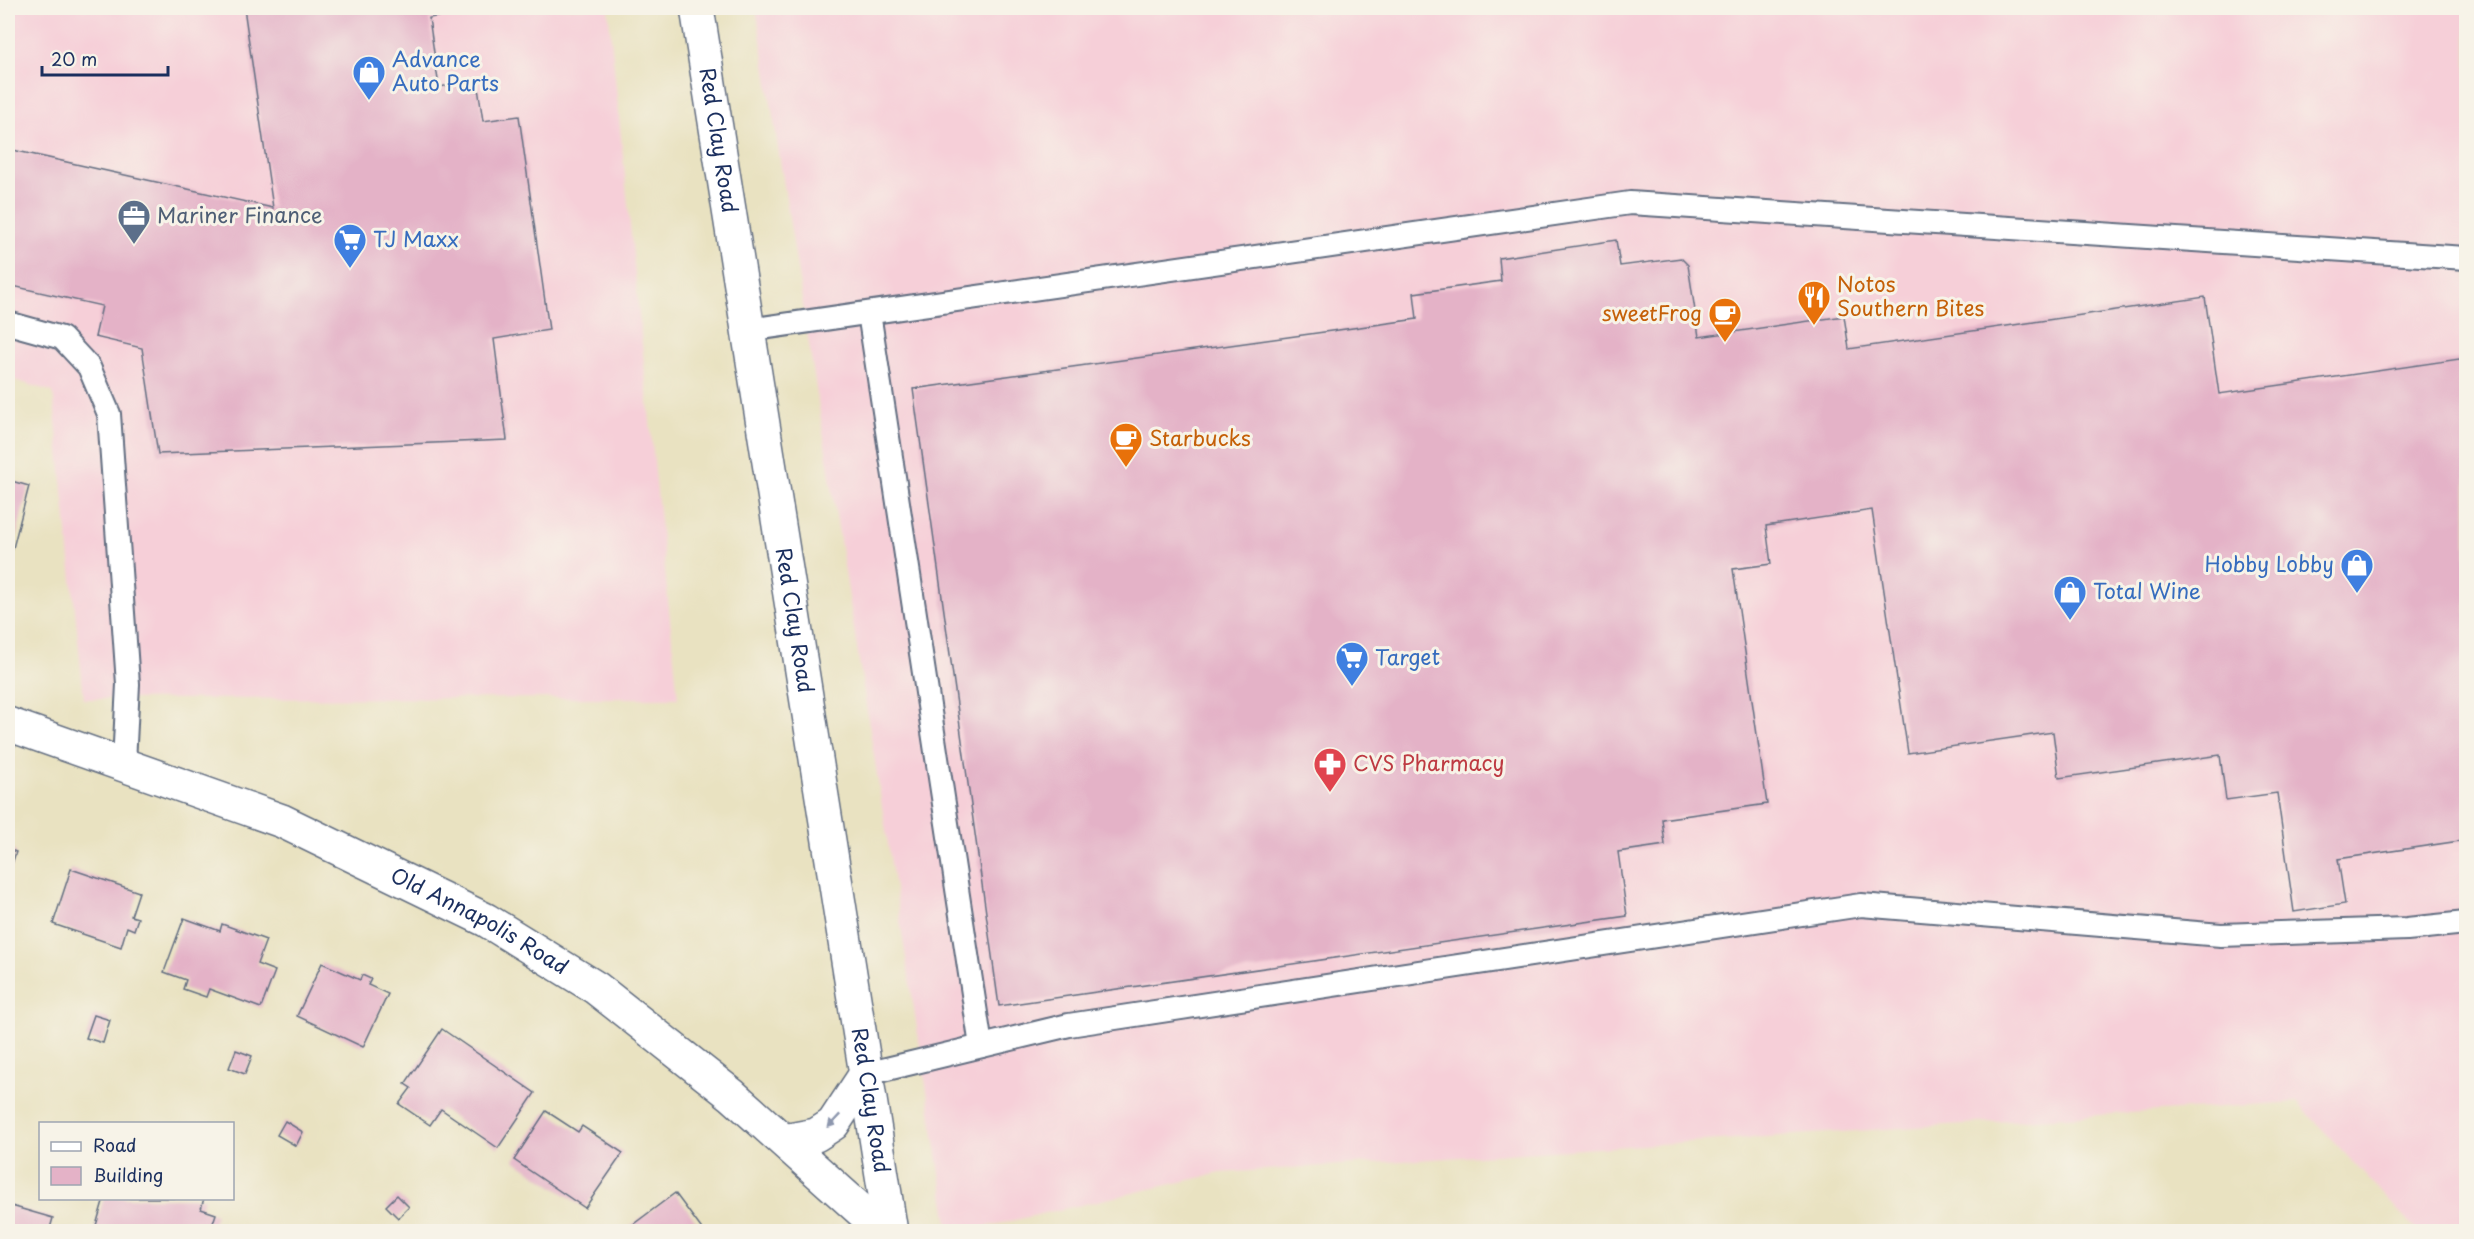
<svg xmlns="http://www.w3.org/2000/svg" width="2474" height="1239" font-family="'Playpen Sans',sans-serif">
<style>
.built{fill:#f6cfd8}
.building{fill:#e4b2c7}
.lines{fill:none;stroke-linecap:round;stroke-linejoin:round}
.lane-casing{stroke:#636e81;stroke-width:26}
.street-casing{stroke:#636e81;stroke-width:36}
.lane{stroke:#fff;stroke-width:22}
.street{stroke:#fff;stroke-width:33}
.oneway{fill:#8d97ae}
.labels{text-anchor:middle;stroke-width:6;stroke-linejoin:round;paint-order:stroke}
.shop-label{font-size:21px;fill:#366cbe;stroke:#f7f3e8;text-anchor:start}
.street-label{font-size:21px;fill:#1b2f5e;stroke:#f7f3e8}
.service-label{font-size:21px;fill:#4e5e75;stroke:#f7f3e8;text-anchor:start}
.food-label{font-size:21px;fill:#c56008;stroke:#f7f3e8;text-anchor:start}
.health-label{font-size:21px;fill:#be3a42;stroke:#f7f3e8;text-anchor:start}
</style>
<rect width="100%" height="100%" fill="#f7f3e8"/>
<filter id="ink" filterUnits="userSpaceOnUse"><feTurbulence type="fractalNoise" baseFrequency=".0167" numOctaves="2"/><feDisplacementMap in="SourceGraphic" scale="12" xChannelSelector="R" yChannelSelector="G"/><feConvolveMatrix kernelMatrix="1 2 1 2 8 2 1 2 1" color-interpolation-filters="sRGB"/></filter>
<filter id="wash" filterUnits="userSpaceOnUse"><feTurbulence type="fractalNoise" baseFrequency=".008" numOctaves="4" result="noise"/><feDisplacementMap in="SourceGraphic" scale="24" xChannelSelector="R" yChannelSelector="G"/><feGaussianBlur stdDeviation="1.35" result="paint"/><feColorMatrix in="noise" values="0 0 0 0 0 0 0 0 0 0 0 0 0 0 0 0 0 1.4 0 .05"/><feComposite in="paint" operator="in"/></filter>
<g filter="url(#wash)">
<rect width="100%" height="100%" fill="#e9e2c1"/>
<!-- built -->
<g class="built">
<polygon points="8,8 608,8 678,698 84,699 53,392 8,378"/>
<polygon points="756,8 2466,8 2466,1231 2417,1231 2297,1102 1220,1173 967,1231 949,1231"/>
</g>
<g id="blocks">
<!-- building -->
<g class="building">
<polygon points="244,8 491,8 429,18 439,87 477,81 483,121 519,116 549,330 494,339 507,440 158,454 142,348 95,337 102,306 8,285 8,149 273,208"/>
<polygon points="1616,240 1620,266 1681,258 1688,265 1699,337 1844,316 1849,349 2205,297 2219,394 2466,358 2466,840 2338,859 2345,904 2294,912 2277,793 2226,800 2220,755 2059,778 2053,732 1908,753 1872,510 1766,526 1771,564 1733,569 1767,804 1662,819 1665,845 1618,852 1627,916 999,1006 913,389 1417,319 1414,293 1501,281 1499,258"/>
<polygon points="8,480 29,486 12,552 8,550"/>
<polygon points="8,849 16,852 8,876"/>
<polygon points="71,869 139,892 131,916 138,918 134,930 127,927 121,947 53,924"/>
<polygon points="184,918 220,931 222,924 266,940 257,964 275,971 261,1008 209,989 206,997 183,989 186,980 164,972"/>
<polygon points="322,963 360,980 362,975 371,979 368,985 388,994 363,1047 297,1016"/>
<polygon points="94,1015 110,1020 103,1043 86,1038"/>
<polygon points="442,1029 535,1093 498,1148 441,1109 430,1125 399,1104 411,1088 405,1084"/>
<polygon points="236,1050 252,1056 245,1074 229,1068"/>
<polygon points="546,1111 578,1132 582,1126 623,1153 585,1208 514,1160"/>
<polygon points="285,1121 303,1132 296,1146 277,1135"/>
<polygon points="675,1193 704,1232 623,1232"/>
<polygon points="397,1195 409,1207 398,1218 386,1206"/>
<polygon points="104,1198 204,1198 201,1209 216,1214 210,1232 100,1232 95,1229"/>
<polygon points="8,1205 53,1218 49,1232 8,1232"/>
</g>
</g>
</g>
<g filter="url(#ink)">
<use href="#blocks" fill-opacity="0" stroke="#636e81" stroke-width="1.5"/>
<g class="lines">
<defs>
<g id="lane">
<polyline points="869,313 981,1046"/>
<polyline points="8,323 62,338 89,367 109,414 128,684 124,763"/>
<polyline points="748,330 1630,203 2466,258"/>
<polyline points="866,1074 1069,1025 1861,905 2221,935 2407,929 2466,923"/>
</g>
<g id="street">
<path id="s1" d="M697 8 891 1232"/>
<path id="s2" d="M8 724 282 821 486 920 596 988 732 1095 885 1232"/>
<polyline points="784,1141 816,1135 833,1124 866,1074"/>
</g>
</defs>
<!-- lane casing -->
<use href="#lane" class="lane-casing"/>
<!-- street casing -->
<use href="#street" class="street-casing"/>
<!-- lane -->
<use href="#lane" class="lane"/>
<!-- street -->
<use href="#street" class="street"/>
</g>
<!-- one-way arrows -->
<defs><path id="oneway-solid" d="M-6-.8H1V-3.2L6.5 0L1 3.2V.8H-6Z" transform="scale(1.5)"/></defs>
<use class="oneway" href="#oneway-solid" transform="translate(834 1121) rotate(133)"/>
</g>
<!-- icons -->
<defs>
<symbol id="shop-pin" viewBox="-11 -11 22 30"><path d="M0 17L-7.5 6A9.5 9.5 0 1 1 7.5 6Z" fill="#3f7fe0" stroke="#f7f3e8"/><path d="M-5-2.5h2.3a2.7 3.5 0 0 1 5.4 0H5L5.5 6h-11ZM-1.5-2.5h3a1.5 2.3 0 0 0-3 0Z" fill="#fff"/></symbol>
<symbol id="office-pin" viewBox="-11 -11 22 30"><path d="M0 17L-7.5 6A9.5 9.5 0 1 1 7.5 6Z" fill="#5c6f8a" stroke="#f7f3e8"/><path d="M-6-3h4V-5.5h4V-3h4V5H-6ZM-1-4.5V-3h2v-1.5ZM-6 0V1H6V0Z" fill="#fff"/></symbol>
<symbol id="supermarket-pin" viewBox="-11 -11 22 30"><path d="M0 17L-7.5 6A9.5 9.5 0 1 1 7.5 6Z" fill="#3f7fe0" stroke="#f7f3e8"/><path d="M-6-5.5h2.5l.6 2H6L4.5 2H-2.5L-4.4-4H-6ZM-1.5 3.2a1.3 1.3 0 1 0 .1 0ZM3 3.2a1.3 1.3 0 1 0 .1 0Z" fill="#fff"/></symbol>
<symbol id="restaurant-pin" viewBox="-11 -11 22 30"><path d="M0 17L-7.5 6A9.5 9.5 0 1 1 7.5 6Z" fill="#e8710a" stroke="#f7f3e8"/><path d="M-5-6h1v4h1v-4h1v4h1v-4h1v5L-1.5 .5V6h-2V.5L-5-1ZM5-6V6H3V1.5H1.5Q1.5-4 5-6Z" fill="#fff"/></symbol>
<symbol id="cafe-pin" viewBox="-11 -11 22 30"><path d="M0 17L-7.5 6A9.5 9.5 0 1 1 7.5 6Z" fill="#e8710a" stroke="#f7f3e8"/><path d="M-5.5-4.5H6V0H3Q3 3.5 0 3.5H-2.5Q-5.5 3.5-5.5 0ZM3-3.2v2h1.7v-2ZM-6 4.5H4V6H-6Z" fill="#fff"/></symbol>
<symbol id="pharmacy-pin" viewBox="-11 -11 22 30"><path d="M0 17L-7.5 6A9.5 9.5 0 1 1 7.5 6Z" fill="#e0444e" stroke="#f7f3e8"/><path d="M-2-6h4v4h4v4h-4v4h-4v-4h-4v-4h4Z" fill="#fff"/></symbol>
</defs>
<g fill-rule="evenodd">
<use href="#shop-pin" x="350" y="53" width="38" height="52"/>
<use href="#office-pin" x="115" y="197" width="38" height="52"/>
<use href="#supermarket-pin" x="331" y="221" width="38" height="52"/>
<use href="#restaurant-pin" x="1795" y="278" width="38" height="52"/>
<use href="#cafe-pin" x="1706" y="295" width="38" height="52"/>
<use href="#cafe-pin" x="1107" y="420" width="38" height="52"/>
<use href="#shop-pin" x="2338" y="546" width="38" height="52"/>
<use href="#shop-pin" x="2051" y="573" width="38" height="52"/>
<use href="#supermarket-pin" x="1333" y="639" width="38" height="52"/>
<use href="#pharmacy-pin" x="1311" y="745" width="38" height="52"/>
</g>
<g class="labels">
<!-- shop labels -->
<g class="shop-label">
<text x="392" y="67">Advance<tspan x="392" dy="24">Auto Parts</tspan></text>
<text x="373" y="247">TJ Maxx</text>
<text x="2334" y="572" text-anchor="end">Hobby Lobby</text>
<text x="2093" y="599">Total Wine</text>
<text x="1375" y="665">Target</text>
</g>
<!-- street labels -->
<g class="street-label">
<text dy="7" stroke="none"><textPath href="#s1" startOffset="134">Red Clay Road</textPath></text>
<text dy="7" stroke="none"><textPath href="#s1" startOffset="620">Red Clay Road</textPath></text>
<text dy="7" stroke="none"><textPath href="#s2" startOffset="512">Old Annapolis Road</textPath></text>
<text dy="7" stroke="none"><textPath href="#s1" startOffset="1106">Red Clay Road</textPath></text>
</g>
<!-- service labels -->
<g class="service-label">
<text x="157" y="223">Mariner Finance</text>
</g>
<!-- food labels -->
<g class="food-label">
<text x="1837" y="292">Notos<tspan x="1837" dy="24">Southern Bites</tspan></text>
<text x="1702" y="321" text-anchor="end">sweetFrog</text>
<text x="1149" y="446">Starbucks</text>
</g>
<!-- health labels -->
<g class="health-label">
<text x="1353" y="771">CVS Pharmacy</text>
</g>
</g>
<!-- margin -->
<rect width="2474" height="1239" fill="none" stroke="#f7f3e8" stroke-width="30"/>
<!-- legend -->
<rect x="39" y="1122" width="195" height="78" fill="#f7f3e8" stroke="#9fa5b1" stroke-width="1.5"/>
<rect x="51" y="1142" width="30" height="9" fill="#ffffff" stroke="#9fa5b1" stroke-width="1.5"/>
<text x="93" y="1152" font-size="18" fill="#1b2f5e">Road</text>
<rect x="51" y="1167" width="30" height="18" fill="#e4b2c7" stroke="#9fa5b1" stroke-width="1.5"/>
<text x="93" y="1182" font-size="18" fill="#1b2f5e">Building</text>
<!-- scale -->
<path d="M42 66v9h126v-9" fill="none" stroke="#1b2f5e" stroke-width="3"/>
<text x="51" y="66" font-size="18" fill="#1b2f5e" stroke="#f7f3e8" stroke-width="4.5" paint-order="stroke">20 m</text>
</svg>
